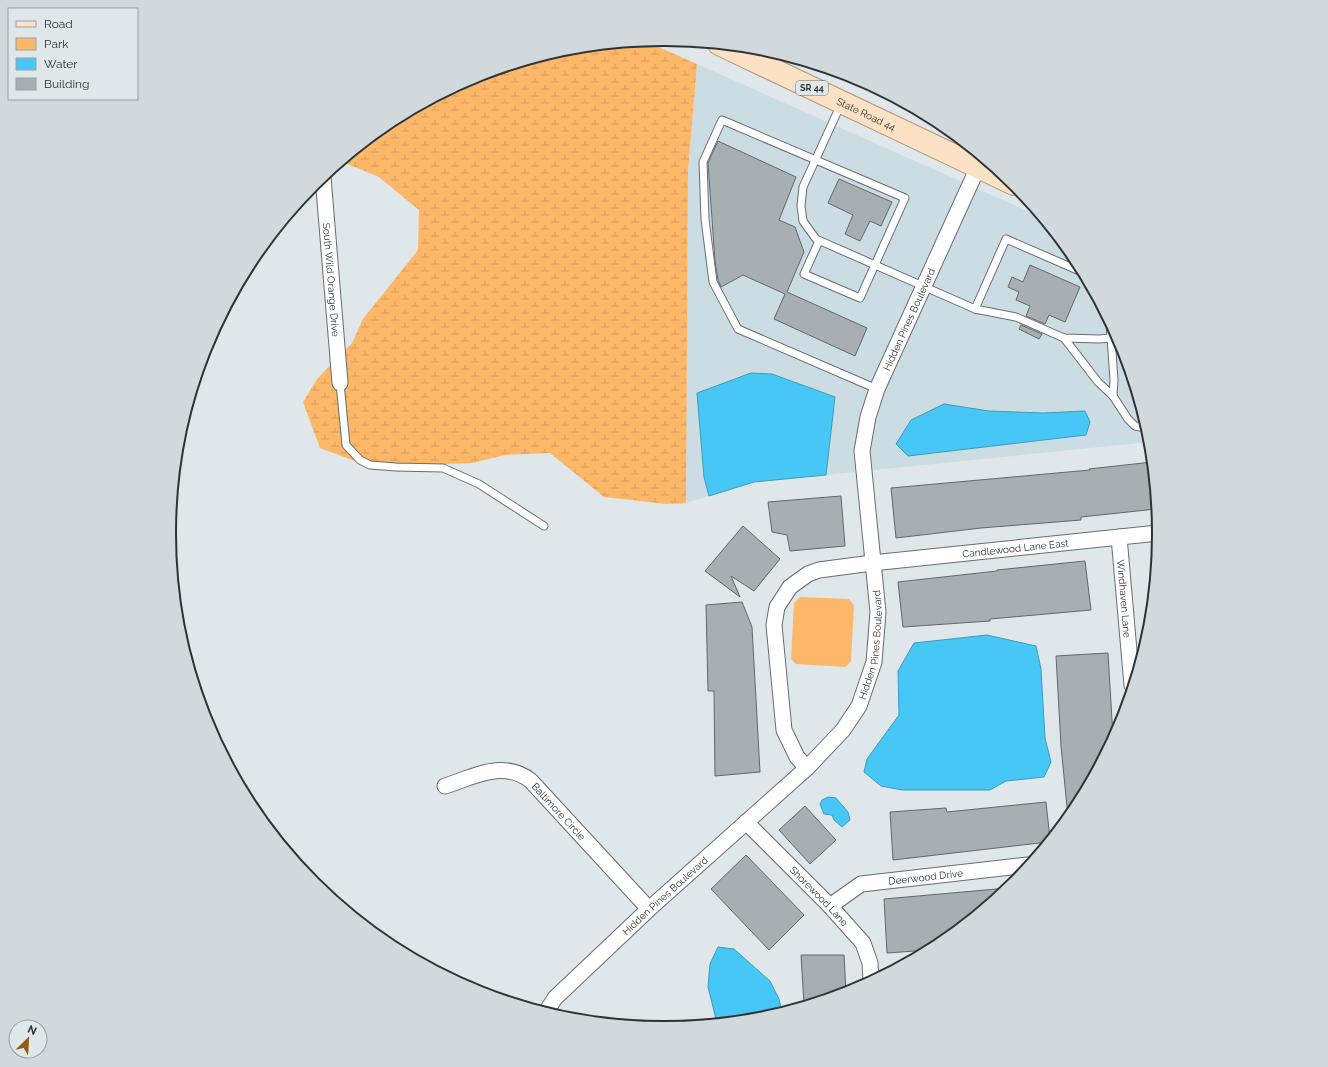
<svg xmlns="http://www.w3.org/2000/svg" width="1328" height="1067" font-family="Raleway,sans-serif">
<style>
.built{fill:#ccdce3;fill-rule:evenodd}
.wetland{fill:url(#wetland-marsh)}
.green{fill:#fdb769}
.water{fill:#46c7f5;stroke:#3f9bbb}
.building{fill:#a7afb3;stroke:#61686b}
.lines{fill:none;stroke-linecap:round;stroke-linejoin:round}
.lane-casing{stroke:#666d70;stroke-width:9}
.street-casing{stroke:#666d70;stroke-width:17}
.primary-casing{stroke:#b39779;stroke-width:24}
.lane{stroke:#fff;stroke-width:7}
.street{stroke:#fff;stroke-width:15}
.primary{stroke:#fce1c5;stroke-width:22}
.labels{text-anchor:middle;stroke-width:3;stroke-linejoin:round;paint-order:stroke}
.shield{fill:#dfe7eb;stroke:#64696b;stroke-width:1}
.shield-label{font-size:9px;font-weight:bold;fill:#2f3334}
.street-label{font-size:10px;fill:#2f3334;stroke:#dfe7eb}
.rim{fill:none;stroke:#2f3334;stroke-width:2}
</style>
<defs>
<pattern id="wetland-marsh" width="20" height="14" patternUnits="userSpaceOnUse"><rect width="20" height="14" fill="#fdb769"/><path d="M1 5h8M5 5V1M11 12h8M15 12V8" fill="none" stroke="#d99e5c"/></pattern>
</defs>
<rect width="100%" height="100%" fill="#dfe7eb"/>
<!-- built -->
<path class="built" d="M697 64 1041 217 1075 259 1121 344 1149 442 826 475 835 397 698 393 704 477 709 496 686 503 688 171ZM944 404 989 411 1043 413 1084 411 911 420Z"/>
<!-- wetland -->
<polygon class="wetland" points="645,41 697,64 688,171 686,503 666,504 604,497 550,453 505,455 472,463 391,466 355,461 320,448 303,402 317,379 352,343 363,319 418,250 419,210 379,177 345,163 345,159 389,122 475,77 568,48"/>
<!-- green -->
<polygon class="green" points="800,597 849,599 854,605 851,661 846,667 796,664 791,659 794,603"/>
<!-- water -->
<g class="water">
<polygon points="751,373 772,374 835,397 826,475 754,482 709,496 704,477 697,393"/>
<polygon points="944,404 989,411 1043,413 1085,411 1090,422 1086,435 908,456 896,444 911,420"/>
<polygon points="987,635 1036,646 1041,669 1045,738 1051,762 1044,777 1006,781 990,790 902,790 881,786 864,772 867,759 899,715 898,671 914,643"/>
<polygon points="828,797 836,798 848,812 850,820 842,827 834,820 832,815 824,814 820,804 822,800"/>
<polygon points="718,947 734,949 770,981 779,999 782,1012 760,1019 717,1023 708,987 710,964"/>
</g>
<!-- building -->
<g class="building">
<polygon points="718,141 796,177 779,220 795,227 804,252 787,292 867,328 855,356 774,319 785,294 743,275 721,287 718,280 715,261 708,163"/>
<polygon points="839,179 892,202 881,226 870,221 860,241 845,234 853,215 828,203"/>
<polygon points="1030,265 1080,287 1065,322 1049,315 1045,324 1026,316 1030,306 1016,300 1019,292 1008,287 1012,277 1023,282"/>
<polygon points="1021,325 1042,334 1039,339 1019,329"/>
<polygon points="1152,462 1156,509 1081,517 1081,520 981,528 896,538 891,488 1090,470 1089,469"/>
<polygon points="841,496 845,546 790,551 787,535 772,532 768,502"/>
<polygon points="743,526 780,559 754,591 731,576 740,597 705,571"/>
<polygon points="1085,561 1091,610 990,619 990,621 903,627 898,582 997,571 997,570"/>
<polygon points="742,602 752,627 760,772 715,776 714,691 708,691 706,605"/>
<polygon points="1108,653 1113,737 1075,808 1068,817 1061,746 1056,656"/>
<polygon points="1046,802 1050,839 1048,842 893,860 890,812 946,808 947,812"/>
<polygon points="805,806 836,840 810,864 779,830"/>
<polygon points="746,855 804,915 769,950 711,889"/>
<polygon points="1008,888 939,945 929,950 887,953 884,899"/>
<polygon points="801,955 844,955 846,993 804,1005"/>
</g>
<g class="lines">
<defs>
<g id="lane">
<polyline points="841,104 803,187 801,206 803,221 816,239 975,309 1016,317 1064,338 1099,339 1111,338"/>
<polyline points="819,241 804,274 860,298 905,198 722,120 703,162 705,219 713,282 738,329 877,389"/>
<polyline points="975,309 1006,239 1082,272"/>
<polyline points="1110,323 1114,380 1113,396"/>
<polyline points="1064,338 1098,382 1113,396 1128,419 1135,426 1146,428"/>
<polyline points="340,383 346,445 360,460 370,465 396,467 443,468 479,484 544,526"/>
</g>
<g id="street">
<path id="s1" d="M323 177 340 383"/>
<path id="s2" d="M1119 537 1132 685"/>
<path id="s3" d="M807 768 797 757 784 730 774 625 777 607 790 587 808 574 819 570 872 563 1158 533"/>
<path id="s4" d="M445 786C473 777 504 759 531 781L649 909"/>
<path id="s5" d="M746 822 830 906 863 943 870 963 871 981"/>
<path id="s6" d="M830 906 861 884 1028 865"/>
<path id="s7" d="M546 1012 555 998 649 909 807 768 843 730 859 706 874 662 878 612 862 451 868 417 877 389 978 167"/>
</g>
<g id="primary">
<path id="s8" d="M719 44 1014 184"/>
</g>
</defs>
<!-- lane casing -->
<use href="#lane" class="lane-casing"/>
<!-- street casing -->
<use href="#street" class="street-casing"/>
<!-- primary casing -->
<use href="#primary" class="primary-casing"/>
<!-- lane -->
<use href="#lane" class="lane"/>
<!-- street -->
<use href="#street" class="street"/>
<!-- primary -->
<use href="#primary" class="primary"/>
</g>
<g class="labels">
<!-- shield labels -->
<rect class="shield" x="796" y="81" width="32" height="14" rx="3"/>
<g class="shield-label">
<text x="812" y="91">SR 44</text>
</g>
<!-- street labels -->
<g class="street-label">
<text dy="4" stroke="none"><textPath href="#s8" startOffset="163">State Road 44</textPath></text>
<text dy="4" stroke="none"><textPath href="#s1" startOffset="103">South Wild Orange Drive</textPath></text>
<text dy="4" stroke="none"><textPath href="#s7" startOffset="838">Hidden Pines Boulevard</textPath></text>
<text dy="4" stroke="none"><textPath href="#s3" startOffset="424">Candlewood Lane East</textPath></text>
<text dy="4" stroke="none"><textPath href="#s2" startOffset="62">Windhaven Lane</textPath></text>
<text dy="4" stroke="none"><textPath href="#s7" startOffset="502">Hidden Pines Boulevard</textPath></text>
<text dy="4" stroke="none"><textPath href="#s4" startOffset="132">Baltimore Circle</textPath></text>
<text dy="4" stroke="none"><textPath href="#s6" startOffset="103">Deerwood Drive</textPath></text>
<text dy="4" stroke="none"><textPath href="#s7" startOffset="167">Hidden Pines Boulevard</textPath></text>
<text dy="4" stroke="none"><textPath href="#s5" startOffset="104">Shorewood Lane</textPath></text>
</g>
</g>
<!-- crop -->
<path d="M0 0H1328V1067H0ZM663 46H665A487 487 0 0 1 1152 533V534A487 487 0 0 1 665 1021H663A487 487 0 0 1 176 534V533A487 487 0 0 1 663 46Z" fill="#d1d9dc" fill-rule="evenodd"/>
<path class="rim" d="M663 46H665A487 487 0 0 1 1152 533V534A487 487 0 0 1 665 1021H663A487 487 0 0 1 176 534V533A487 487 0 0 1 663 46Z"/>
<!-- legend -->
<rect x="8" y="8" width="130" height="92" fill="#dfe7eb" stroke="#999fa2"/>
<rect x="16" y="21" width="20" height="6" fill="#fce1c5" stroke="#999fa2"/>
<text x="44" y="28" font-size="12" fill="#2f3334">Road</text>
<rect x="16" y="38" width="20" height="12" fill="#fdb769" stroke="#999fa2"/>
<text x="44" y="48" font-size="12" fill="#2f3334">Park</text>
<rect x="16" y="58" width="20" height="12" fill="#46c7f5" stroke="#999fa2"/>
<text x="44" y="68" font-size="12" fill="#2f3334">Water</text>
<rect x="16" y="78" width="20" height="12" fill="#a7afb3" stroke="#999fa2"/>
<text x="44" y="88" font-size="12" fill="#2f3334">Building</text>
<!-- north arrow -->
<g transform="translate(28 1039) rotate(25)"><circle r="19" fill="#dfe7eb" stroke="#999fa2"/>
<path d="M0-3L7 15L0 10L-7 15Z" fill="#915b11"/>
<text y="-6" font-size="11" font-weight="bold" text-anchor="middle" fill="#2f3334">N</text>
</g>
</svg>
